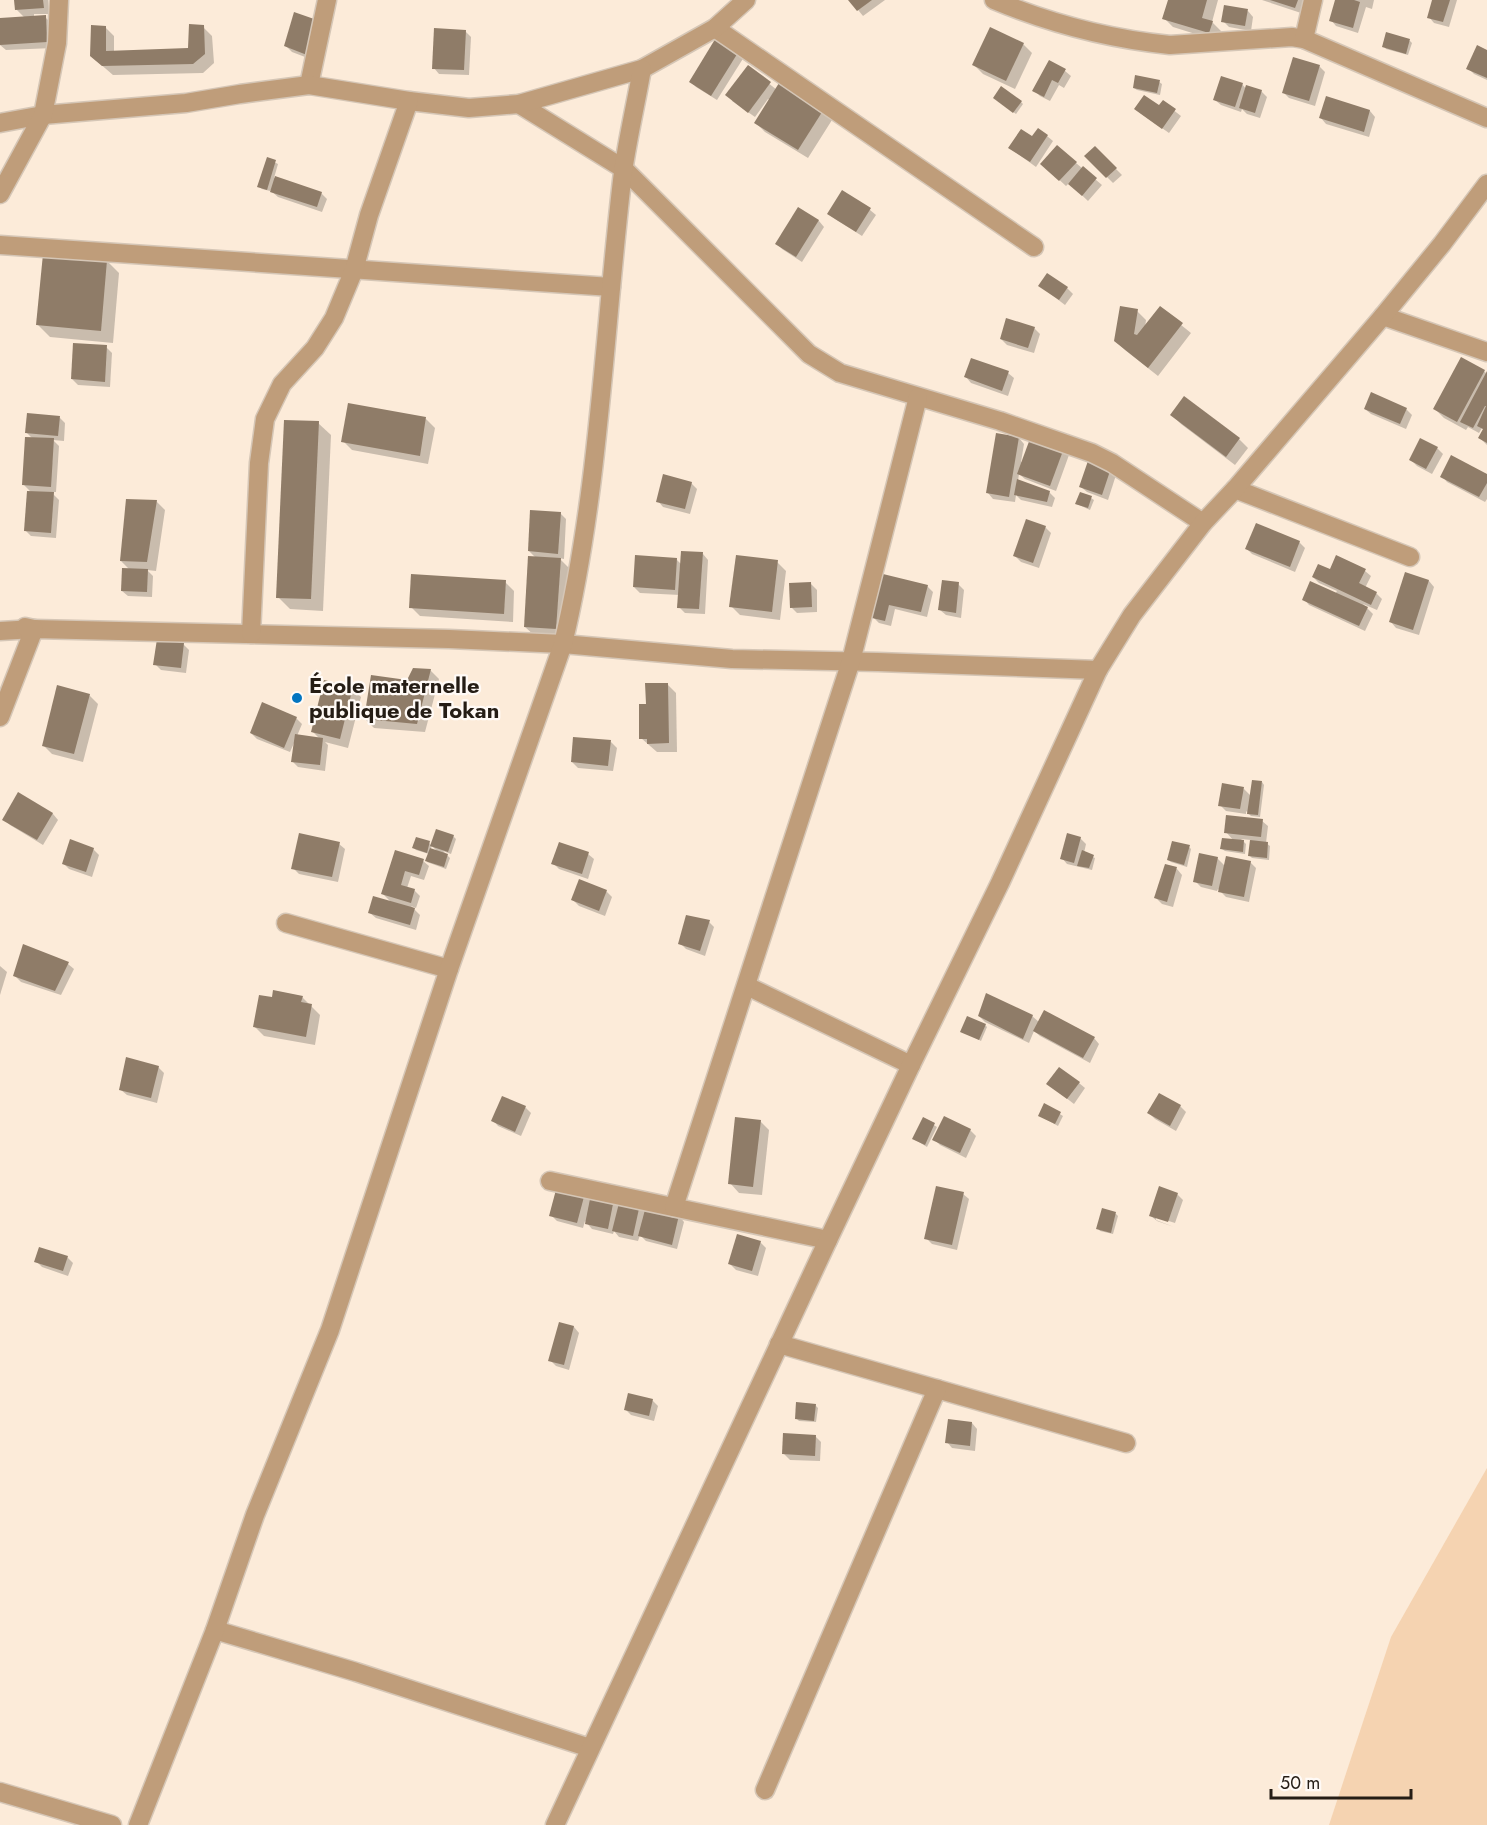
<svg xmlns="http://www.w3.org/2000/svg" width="1487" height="1825" font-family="Jost,sans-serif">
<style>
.green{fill:#f5d3b1}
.shadow{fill:#0003;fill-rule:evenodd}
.building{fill:#8f7c68}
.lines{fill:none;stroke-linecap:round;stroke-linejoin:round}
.minor-casing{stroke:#d5c6b6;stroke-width:21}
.minor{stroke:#bf9d7a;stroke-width:18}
.poi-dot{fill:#0375c0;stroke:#fffaf6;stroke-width:2}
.labels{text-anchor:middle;stroke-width:4.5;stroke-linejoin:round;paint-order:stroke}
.poi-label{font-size:22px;font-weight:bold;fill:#251d15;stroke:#fffaf6;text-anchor:start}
</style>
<rect width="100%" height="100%" fill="#fcebd9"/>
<!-- green -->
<polygon class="green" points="1487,1468 1487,1825 1329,1825 1391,1637"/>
<!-- shadow -->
<g class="shadow">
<polygon points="15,0 48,0 49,14 34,14 34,17 45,17 51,23 53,48 6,50 0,45 0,19 25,18 16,9"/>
<polygon points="850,0 885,0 863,16"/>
<polygon points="1170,0 1218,0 1212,22 1221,31 1218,41 1173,27 1164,18"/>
<polygon points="1262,0 1305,0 1301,13"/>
<polygon points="1337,0 1374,0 1372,9 1366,7 1358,33 1336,26 1331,20"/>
<polygon points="1434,0 1457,0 1449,27 1434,23 1429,17"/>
<polygon points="1248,11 1253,17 1251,31 1229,27 1223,21"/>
<polygon points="295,14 313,60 292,52 286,46"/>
<polygon points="105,27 114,36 114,52 190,50 203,27 212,36 214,63 203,73 113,75 91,56"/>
<polygon points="465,31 471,37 469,75 439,74 434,68"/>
<polygon points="1387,34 1410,41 1412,43 1408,55 1386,49 1384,46"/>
<polygon points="717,39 744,57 717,100 696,87 690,81"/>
<polygon points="1023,44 1032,53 1015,89 983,74 974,65"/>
<polygon points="1487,51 1487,80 1474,74 1468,68"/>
<polygon points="1050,62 1065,71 1071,76 1064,88 1059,85 1050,101 1040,96 1034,90"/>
<polygon points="1319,66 1325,72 1315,106 1289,98 1284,93"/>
<polygon points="748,67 777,90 823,111 832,120 808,158 765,132 756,123 770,100 768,99 755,117 732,101"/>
<polygon points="1159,82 1162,84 1160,95 1137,90 1134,88"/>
<polygon points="1242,84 1246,89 1261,91 1267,97 1260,118 1247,114 1242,109 1241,112 1221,105 1215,100"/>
<polygon points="997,100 1021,102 1023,104 1016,114"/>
<polygon points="1163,102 1181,116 1169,133 1142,114 1159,107"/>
<polygon points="1370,111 1375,117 1369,137 1326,124 1321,118"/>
<polygon points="1047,136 1053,141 1036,167 1010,148 1032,138"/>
<polygon points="1095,148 1122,175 1113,183 1086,156"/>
<polygon points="268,159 278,164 274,178 321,193 327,199 322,212 278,197 270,190 270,191 262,189 259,186"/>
<polygon points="1076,163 1102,185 1088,201 1069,183 1066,186 1042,164"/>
<polygon points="843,192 870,210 876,215 862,236 835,219 829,214"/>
<polygon points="799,209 819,221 824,227 802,262 782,249 777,243"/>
<polygon points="107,261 119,273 113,343 50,337 38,325"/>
<polygon points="1040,286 1067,288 1073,294 1065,305"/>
<polygon points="1160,308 1191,333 1158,376 1125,350 1116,341 1137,311 1146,320 1145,328"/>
<polygon points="1034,328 1040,334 1034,353 1007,345 1001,339"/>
<polygon points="106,347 112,353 110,387 78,385 72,379"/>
<polygon points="972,359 1008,373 1014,378 1008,396 971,383 966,377"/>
<polygon points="1484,371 1487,374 1487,445 1480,438 1484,431 1482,428 1479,433 1468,427 1466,430 1444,418 1435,409"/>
<polygon points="1365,409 1406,409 1412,415 1406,429 1371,414"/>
<polygon points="1172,415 1239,439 1248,448 1235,465 1181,424"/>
<polygon points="60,418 65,423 64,441 53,440 59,446 56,492 51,492 59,500 56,538 31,536 25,530 31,492 24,485 33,439 26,432"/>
<polygon points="426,419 435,428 428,464 352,450 343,441"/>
<polygon points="318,423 331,435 323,611 290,609 278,597"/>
<polygon points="1019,438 1024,444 1021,462 1063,449 1069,455 1056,491 1025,479 1019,474 1018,481 1049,492 1055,498 1052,507 1021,500 1016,495 1015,502 993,499 988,493"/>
<polygon points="1437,448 1443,454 1432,474 1417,466 1411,460"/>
<polygon points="1110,469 1116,475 1108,500 1087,492 1081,487"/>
<polygon points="1487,475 1487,499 1485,502 1447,482 1442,476"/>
<polygon points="691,483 697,489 690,514 663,507 658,501"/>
<polygon points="1091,498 1094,500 1090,510 1077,504"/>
<polygon points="156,501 165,510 156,571 147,570 153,576 152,597 128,596 122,591 130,570 121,561"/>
<polygon points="560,513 566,519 564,559 559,558 569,568 565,638 535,636 525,627 536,558 529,551"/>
<polygon points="1045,527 1051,533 1039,568 1021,562 1015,556"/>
<polygon points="1299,542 1305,548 1295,572 1252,554 1247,549"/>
<polygon points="703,554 708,560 705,614 685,613 679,607 680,595 640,593 634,587 676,559 682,565"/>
<polygon points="777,562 786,571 780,620 740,615 731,606"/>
<polygon points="1365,571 1371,576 1365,588 1376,593 1382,599 1377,610 1363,604 1373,614 1365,631 1309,605 1304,599 1335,594 1337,591 1319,583 1313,577"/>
<polygon points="1406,574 1429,581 1434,587 1419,635 1396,628 1391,622"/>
<polygon points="884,576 927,586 933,592 927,617 895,609 891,626 879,623 873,617"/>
<polygon points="505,582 514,591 513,622 420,616 411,607"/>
<polygon points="811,584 817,590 817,612 797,613 791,607"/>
<polygon points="958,584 964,590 961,618 946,615 940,610"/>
<polygon points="183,644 189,650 186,673 161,670 155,664"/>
<polygon points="430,670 439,679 425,732 374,728 365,719 408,682"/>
<polygon points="667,684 676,693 677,752 657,752 641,738"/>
<polygon points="352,688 361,697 348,748 325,742 328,745 325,771 298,767 293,762 294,743 290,752 257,739 251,733 296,718 302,724 297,736 320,739 313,732"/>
<polygon points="89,695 98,704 83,762 52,754 43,745"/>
<polygon points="611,742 617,748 613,771 578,768 572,762"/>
<polygon points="1262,782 1264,785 1260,817 1251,816 1246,811 1246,814 1226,811 1220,805 1244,789 1251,796"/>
<polygon points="19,795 53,814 58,820 43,845 10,825 4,819"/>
<polygon points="1262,821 1268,826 1266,843 1270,846 1269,860 1252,858 1249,855 1251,840 1241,839 1246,844 1245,854 1225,851 1222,849 1234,841 1226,832"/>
<path d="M453 836 456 839 451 854 443 851 450 858 446 869 427 862 429 854 416 850 414 848 429 843 432 846ZM432 846 439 853 430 850Z"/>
<polygon points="1080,838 1086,844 1084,853 1095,858 1092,870 1067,864 1062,858"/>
<polygon points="339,844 345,849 338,882 299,874 293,868"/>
<polygon points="1189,847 1191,849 1187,867 1171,862 1168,860"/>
<polygon points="93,849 99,855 92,877 69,869 63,863"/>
<polygon points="396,852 423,861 429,866 424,880 411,876 407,888 414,890 420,896 416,908 411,906 420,915 416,930 376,918 370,913 393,904 383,894"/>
<polygon points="588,854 594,859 588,879 559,869 553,863"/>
<polygon points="1217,858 1225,866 1250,862 1256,868 1249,902 1226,897 1218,889 1217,891 1201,887 1195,881"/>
<polygon points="1166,866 1177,869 1182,875 1173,907 1162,904 1156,898"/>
<polygon points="606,891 612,897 605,916 579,906 573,900"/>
<polygon points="709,922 714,927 705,956 686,949 680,943"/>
<polygon points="24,946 68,964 74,969 61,995 21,982 15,976"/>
<polygon points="0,966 7,972 0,995"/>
<polygon points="302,997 320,1015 315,1045 264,1036 255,1027 273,999"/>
<polygon points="979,1016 1032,1016 1039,1022 1094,1038 1099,1044 1090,1063 1040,1036 1034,1031 1029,1043 985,1022"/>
<polygon points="985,1025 987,1027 981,1041 962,1031"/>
<polygon points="158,1067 164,1073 157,1103 127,1095 121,1090"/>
<polygon points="1079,1083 1085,1088 1074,1104 1048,1084"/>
<polygon points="1045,1105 1063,1116 1058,1126 1040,1116"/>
<polygon points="1180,1106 1186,1112 1176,1131 1155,1119 1149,1113"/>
<polygon points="525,1107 531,1113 521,1136 498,1126 493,1120"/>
<polygon points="924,1119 937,1127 927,1147 914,1139"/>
<polygon points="760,1121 769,1130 762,1195 739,1193 730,1183"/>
<polygon points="970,1130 976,1136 966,1158 940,1145 934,1139"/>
<polygon points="963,1194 969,1199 957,1250 932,1244 926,1238"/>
<polygon points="1177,1194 1183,1200 1175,1223 1156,1217 1156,1220 1174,1227 1157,1221 1151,1216"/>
<polygon points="584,1195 591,1201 613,1200 619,1206 640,1205 646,1212 679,1216 684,1222 677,1249 646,1241 640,1235 638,1241 619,1237 614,1231 613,1234 592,1229 585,1221 583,1228 557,1221 551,1215"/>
<polygon points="1103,1210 1116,1214 1118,1216 1113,1234 1100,1231 1098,1228"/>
<polygon points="760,1242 766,1248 758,1276 736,1270 730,1264"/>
<polygon points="67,1257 73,1263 68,1276 42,1267 36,1261"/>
<polygon points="560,1324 574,1327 579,1333 569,1370 556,1366 550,1360"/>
<polygon points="652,1400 658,1406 654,1421 631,1415 625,1409"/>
<polygon points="815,1405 818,1408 816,1422 799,1421 796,1418"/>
<polygon points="972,1423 977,1429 975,1451 952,1448 947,1442"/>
<polygon points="815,1436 821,1442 820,1461 790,1460 784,1454"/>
</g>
<!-- building -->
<g class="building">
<polygon points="14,0 43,0 44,8 15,10"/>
<polygon points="848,0 872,0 857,11"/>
<polygon points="1168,0 1207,0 1202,18 1213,21 1209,33 1162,19"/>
<polygon points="1270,0 1298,0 1295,8"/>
<polygon points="1335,0 1354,0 1360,2 1353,28 1329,21"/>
<polygon points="1432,0 1450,0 1443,22 1427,18"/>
<polygon points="1224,5 1248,9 1245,26 1221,22"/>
<polygon points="294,12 317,20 307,55 284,46"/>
<polygon points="46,15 47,42 0,45 0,18"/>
<polygon points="189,24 204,25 205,54 193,64 102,66 90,56 91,25 106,26 106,51 188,48"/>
<polygon points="990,27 1024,43 1006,81 972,65"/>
<polygon points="434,28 466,30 464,70 432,69"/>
<polygon points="1386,32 1410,39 1406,54 1382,47"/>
<polygon points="717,36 739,51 711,96 689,82"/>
<polygon points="1477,45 1487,50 1487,78 1466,69"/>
<polygon points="1293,57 1320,65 1309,101 1282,93"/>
<polygon points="1049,60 1066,69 1058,83 1052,80 1044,97 1032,91"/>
<polygon points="748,65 771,82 748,113 725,95"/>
<polygon points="1135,75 1160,80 1157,93 1133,88"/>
<polygon points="1221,76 1243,83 1235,107 1213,100"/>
<polygon points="779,83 824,109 798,150 754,123"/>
<polygon points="1246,85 1262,90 1255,113 1239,108"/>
<polygon points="1001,86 1022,101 1013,113 993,98"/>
<polygon points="1144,95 1159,105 1163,100 1176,109 1162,129 1134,109"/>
<polygon points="1326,96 1370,110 1364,132 1319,118"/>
<polygon points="1038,128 1048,135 1030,162 1008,148 1021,129 1032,136"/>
<polygon points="1057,145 1077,162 1059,181 1040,164"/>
<polygon points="1095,146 1117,168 1106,178 1084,156"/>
<polygon points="267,157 276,160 267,190 257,187"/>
<polygon points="1083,166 1097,178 1082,196 1068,184"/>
<polygon points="275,176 322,192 317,207 270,192"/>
<polygon points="842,190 871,208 856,232 827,214"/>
<polygon points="798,207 819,220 796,257 775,244"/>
<polygon points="43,254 107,260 101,331 36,325"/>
<polygon points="1047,273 1068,287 1059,300 1038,286"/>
<polygon points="1120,306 1138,309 1134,334 1137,335 1160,306 1183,323 1148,368 1114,341"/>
<polygon points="1006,318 1035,327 1028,348 1000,339"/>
<polygon points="73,343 107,345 105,382 71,379"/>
<polygon points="1461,357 1485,370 1457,422 1433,409"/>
<polygon points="971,358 1009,371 1002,391 964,377"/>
<polygon points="1487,371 1487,443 1478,438 1483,429 1477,426 1486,406 1485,406 1473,428 1460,422"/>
<polygon points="1371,392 1407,408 1400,424 1364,409"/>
<polygon points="1184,396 1240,438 1226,457 1170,415"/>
<polygon points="348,403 426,417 420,456 341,442"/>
<polygon points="27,413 60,416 58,436 25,433"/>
<polygon points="284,420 319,421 311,599 276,598"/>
<polygon points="996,433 1019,437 1009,497 986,493"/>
<polygon points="1031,436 1064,448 1050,486 1017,474"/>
<polygon points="25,437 54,438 51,487 22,485"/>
<polygon points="1420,438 1438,447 1426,469 1409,460"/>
<polygon points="1451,455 1487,474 1487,483 1479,497 1440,477"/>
<polygon points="1089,458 1111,468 1102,495 1079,487"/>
<polygon points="663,474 692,482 685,509 656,502"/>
<polygon points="1017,479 1050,491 1047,502 1014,495"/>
<polygon points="27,491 54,492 51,533 24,531"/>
<polygon points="1080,492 1092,496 1088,508 1075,504"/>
<polygon points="126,499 157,500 147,562 120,561"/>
<polygon points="530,510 561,512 558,554 528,551"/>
<polygon points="1026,519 1046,526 1033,563 1013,556"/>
<polygon points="1256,523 1300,541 1290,567 1245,549"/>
<polygon points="681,551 703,552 699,609 677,608"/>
<polygon points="635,555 677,558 675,590 633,587"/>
<polygon points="736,555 778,560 772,612 729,607"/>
<polygon points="1336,555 1366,569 1359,583 1377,592 1371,605 1312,577 1318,564 1330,569"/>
<polygon points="528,556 561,558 556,629 524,627"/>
<polygon points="122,568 148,569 147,592 121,591"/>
<polygon points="1405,572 1429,580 1413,630 1389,622"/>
<polygon points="411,574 506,580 504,614 409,608"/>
<polygon points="883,574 928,585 921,612 889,605 885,621 872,618"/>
<polygon points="942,580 959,582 956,613 938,610"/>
<polygon points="1310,581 1368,607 1359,626 1302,600"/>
<polygon points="811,582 812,607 790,608 789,583"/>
<polygon points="157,639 184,643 181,668 153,665"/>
<polygon points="413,668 431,669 417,724 364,719 371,675 407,680"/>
<polygon points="324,680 353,687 340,739 311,732"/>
<polygon points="645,683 668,683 669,743 647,744 647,739 639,739 639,704 646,704"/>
<polygon points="57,685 90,694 74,754 42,746"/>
<polygon points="262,702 297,717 284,748 250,733"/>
<polygon points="295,734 323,738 320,765 291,762"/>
<polygon points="573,737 611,740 608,766 571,762"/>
<polygon points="1252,780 1262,781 1258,815 1247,814"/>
<polygon points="1222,783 1244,787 1240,809 1218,806"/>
<polygon points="18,792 53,813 37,840 2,820"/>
<polygon points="1226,815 1263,819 1261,837 1224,833"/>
<polygon points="436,829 454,835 448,852 430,846"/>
<polygon points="299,833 340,842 332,877 291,869"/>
<polygon points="1067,833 1081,837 1074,863 1060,859"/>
<polygon points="416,837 430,841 427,853 412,848"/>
<polygon points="1222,838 1244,840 1243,852 1220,849"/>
<polygon points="70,839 94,848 86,872 62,864"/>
<polygon points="1250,840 1268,842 1267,858 1248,856"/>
<polygon points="1172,841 1190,845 1184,865 1167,860"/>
<polygon points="559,842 589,852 582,874 551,864"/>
<polygon points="430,848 448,854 444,867 425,861"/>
<polygon points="395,850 424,859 419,875 405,871 401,885 415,889 411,903 381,894"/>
<polygon points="1082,850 1094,855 1089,868 1077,866"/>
<polygon points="1199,853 1218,857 1212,886 1193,882"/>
<polygon points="1226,856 1251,861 1244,897 1218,892"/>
<polygon points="1165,864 1177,867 1167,902 1154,898"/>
<polygon points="579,879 607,890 599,911 571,900"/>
<polygon points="373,896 415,908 410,925 368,913"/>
<polygon points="686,915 710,920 700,951 678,944"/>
<polygon points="23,944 69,962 55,991 13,976"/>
<polygon points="273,990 303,996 301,1002 312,1004 306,1037 253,1027 259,995 272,997"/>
<polygon points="986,993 1033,1015 1023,1039 978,1016"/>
<polygon points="1044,1010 1095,1037 1083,1058 1033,1031"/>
<polygon points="967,1016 986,1024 979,1040 960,1032"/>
<polygon points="126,1057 159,1066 151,1098 119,1090"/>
<polygon points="1059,1067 1080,1082 1067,1099 1046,1084"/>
<polygon points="1159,1093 1181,1105 1170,1126 1147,1113"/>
<polygon points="502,1096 526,1106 515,1132 491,1121"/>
<polygon points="1044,1103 1061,1112 1055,1124 1038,1116"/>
<polygon points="944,1116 971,1129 960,1153 932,1140"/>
<polygon points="735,1117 761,1120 753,1187 728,1184"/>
<polygon points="923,1117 935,1123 925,1145 912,1139"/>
<polygon points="557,1186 585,1193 577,1223 549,1216"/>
<polygon points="936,1186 964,1192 952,1245 924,1239"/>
<polygon points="1159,1186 1178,1193 1168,1222 1149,1216"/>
<polygon points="591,1194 614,1199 608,1229 585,1224"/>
<polygon points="620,1199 640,1204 633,1236 612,1231"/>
<polygon points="646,1206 679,1215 672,1245 638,1236"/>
<polygon points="1102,1208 1116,1212 1111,1233 1096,1229"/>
<polygon points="737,1234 761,1241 752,1271 728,1264"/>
<polygon points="39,1247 68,1256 63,1271 34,1262"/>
<polygon points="559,1322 574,1326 564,1365 548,1361"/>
<polygon points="628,1393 653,1399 649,1416 624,1410"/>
<polygon points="796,1402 816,1404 814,1421 795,1419"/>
<polygon points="948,1419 972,1422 970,1446 945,1443"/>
<polygon points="783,1433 816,1435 815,1456 782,1454"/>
</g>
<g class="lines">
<defs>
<g id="minor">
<path d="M994 0C1049 23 1110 39 1170 45L1292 37 1304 39 1487 118"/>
<polyline points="715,28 1034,247"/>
<polyline points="1304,39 1313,0"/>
<polyline points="309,85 327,0"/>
<polyline points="519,104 624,169 809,354 840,373 1000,421 1092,453 1112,463 1203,523"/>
<polyline points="0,123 43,115 186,103 240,94 309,85 409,101 469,108 519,104 642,69 715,28 746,0"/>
<polyline points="0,194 43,115 57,43 59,0"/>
<polyline points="0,245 611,287"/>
<polyline points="1383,316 1487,352"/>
<polyline points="1235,489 1410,557"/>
<polyline points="0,631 34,629 449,639 563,644 732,659 878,662 1098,670"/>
<polyline points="251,634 259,463 265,419 282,384 315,348 334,318 354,270 369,215 409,101"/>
<polyline points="0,717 34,629 25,627"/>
<polyline points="286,923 449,969"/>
<polyline points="747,986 911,1065"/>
<polyline points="550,1181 828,1240"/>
<polyline points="674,1207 851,661 918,397"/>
<polyline points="779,1344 1126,1443"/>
<polyline points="215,1630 356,1672 590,1748"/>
<polyline points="765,1790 937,1389"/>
<polyline points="0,1792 112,1825"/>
<path d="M138 1825 215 1630 255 1515 330 1330 449 969 563 644C600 489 604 329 623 172 628 137 636 103 642 69"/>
<polyline points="555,1825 828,1240 911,1065 1000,883 1098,670 1132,615 1203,523 1235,489 1383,316 1442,244 1487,184"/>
</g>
</defs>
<!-- minor casing -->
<use href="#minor" class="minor-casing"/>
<!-- minor -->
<use href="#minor" class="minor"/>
</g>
<!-- markers -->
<circle class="poi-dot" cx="297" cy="698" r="6"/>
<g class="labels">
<!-- poi labels -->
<g class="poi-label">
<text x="309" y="693">École maternelle<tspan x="309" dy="25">publique de Tokan</tspan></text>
</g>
</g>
<!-- scale -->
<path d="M1271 1789v9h140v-9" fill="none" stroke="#251d15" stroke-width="3"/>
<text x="1280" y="1789" font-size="18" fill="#251d15" stroke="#fffaf6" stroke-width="4.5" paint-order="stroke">50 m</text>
</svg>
